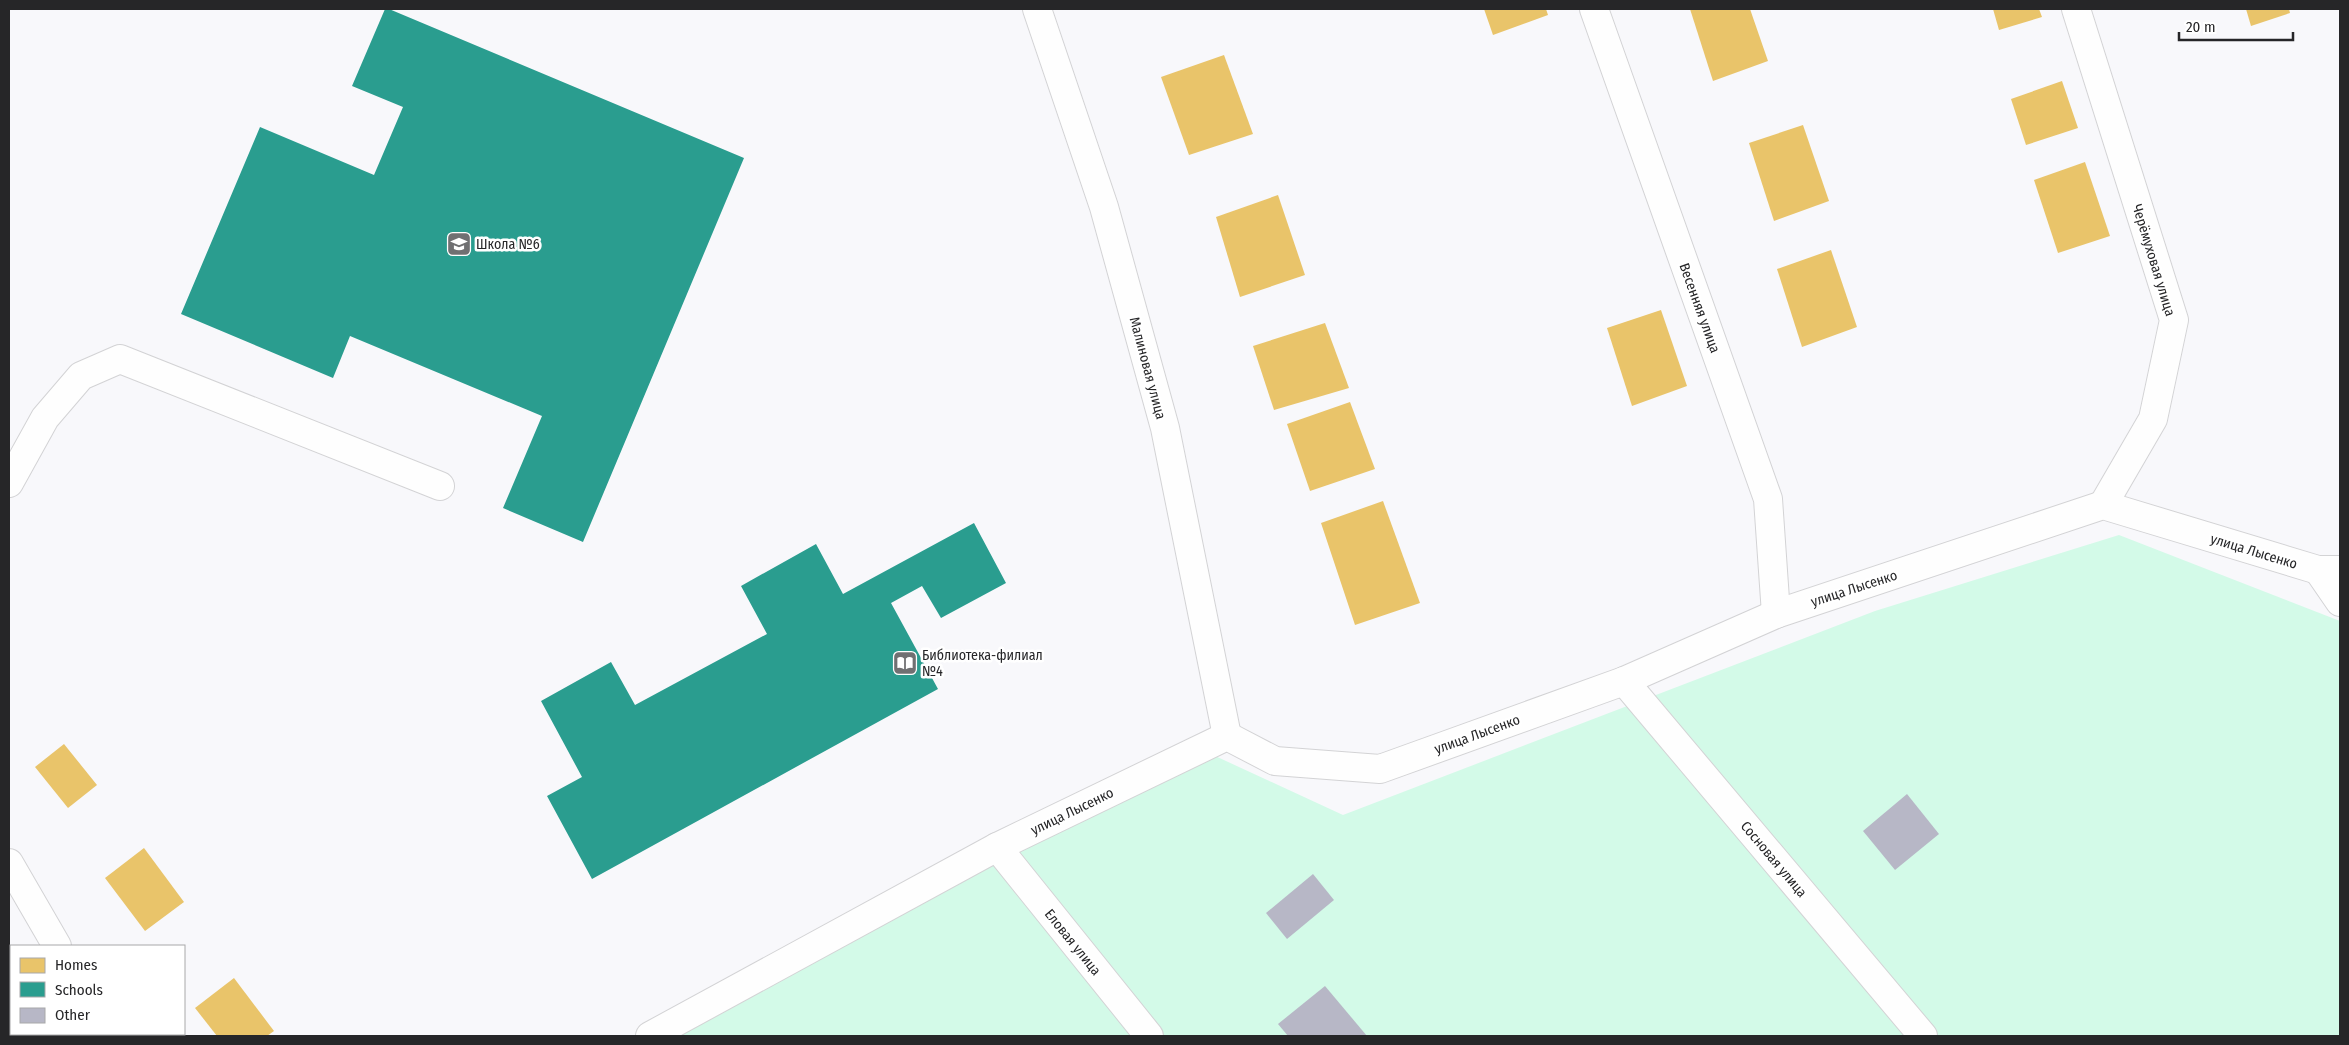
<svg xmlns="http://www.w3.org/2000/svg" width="2349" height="1045" font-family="'Fira Sans Condensed',sans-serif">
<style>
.green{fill:#d3fae8}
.homes{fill:#e9c46a}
.schools{fill:#2a9d8f}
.building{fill:#b7b7c6}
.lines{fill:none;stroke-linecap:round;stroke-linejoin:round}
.minor-casing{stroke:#d3d3d5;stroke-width:30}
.minor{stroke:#fefefe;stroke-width:28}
.labels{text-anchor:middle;stroke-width:5;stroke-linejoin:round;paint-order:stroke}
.poi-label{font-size:14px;fill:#262628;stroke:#fff;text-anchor:start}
.street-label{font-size:14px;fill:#262628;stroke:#fff}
</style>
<rect width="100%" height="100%" fill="#f8f8fb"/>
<!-- green -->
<polygon class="green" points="2119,535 2340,621 2340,1036 660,1036 1200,749 1343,815 1875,611"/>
<!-- homes -->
<g class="homes">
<polygon points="1484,9 1546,9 1548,15 1493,35"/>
<polygon points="1690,9 1750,9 1768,61 1713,81"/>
<polygon points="1993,9 2039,9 2042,17 1999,30"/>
<polygon points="2246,9 2289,9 2290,13 2251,26"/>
<polygon points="1224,55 1253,134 1189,155 1161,77"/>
<polygon points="2062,81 2078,128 2026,145 2011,99"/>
<polygon points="1803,125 1829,201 1774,221 1749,143"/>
<polygon points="2085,162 2110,236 2058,253 2034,180"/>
<polygon points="1278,195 1305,275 1240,297 1216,217"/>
<polygon points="1831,250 1857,327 1802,347 1777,269"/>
<polygon points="1661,310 1687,386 1632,406 1607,328"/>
<polygon points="1325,323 1349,388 1274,410 1253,346"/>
<polygon points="1350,402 1375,469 1310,491 1287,424"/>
<polygon points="1383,501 1420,603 1355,625 1321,523"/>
<polygon points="64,744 97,785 68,808 35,767"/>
<polygon points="144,848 184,902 145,931 105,878"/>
<polygon points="234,978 274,1031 267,1036 217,1036 195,1008"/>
</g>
<!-- schools -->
<g class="schools">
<polygon points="385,9 389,9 744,158 583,542 503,508 542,416 350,336 333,378 181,314 260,127 374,175 403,107 352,86"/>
<polygon points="974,523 1006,583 941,618 922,586 891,603 938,689 592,879 547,796 582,777 541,701 611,662 635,705 767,634 741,586 816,544 843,594"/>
</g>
<!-- building -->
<g class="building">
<polygon points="1907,794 1939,834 1895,870 1863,831"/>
<polygon points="1313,874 1334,900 1287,939 1266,913"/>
<polygon points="1325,986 1367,1036 1288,1036 1278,1024"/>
</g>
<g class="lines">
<defs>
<g id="minor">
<polyline points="1037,9 1104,207 1165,428 1227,736"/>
<polyline points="1594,9 1768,499 1776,614"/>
<polyline points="2076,9 2174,320 2153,419 2103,505"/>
<polyline points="9,483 45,418 81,376 120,359 440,486"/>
<polyline points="2318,570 2340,602"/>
<polyline points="1624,681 1923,1036"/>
<polyline points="997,847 1149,1036"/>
<polyline points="9,863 57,946"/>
<polyline points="108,1034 110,1036"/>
<polyline points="650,1036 997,847 1227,736 1275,761 1380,769 1624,681 1776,614 2103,505 2318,570 2340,570"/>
</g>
</defs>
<!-- minor casing -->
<use href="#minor" class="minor-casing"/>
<!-- minor -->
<use href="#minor" class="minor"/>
</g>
<!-- icons -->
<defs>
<symbol id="school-square" viewBox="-11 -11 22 22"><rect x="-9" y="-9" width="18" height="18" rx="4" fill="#707072" stroke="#fff"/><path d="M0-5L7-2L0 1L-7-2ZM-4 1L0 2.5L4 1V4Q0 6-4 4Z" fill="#fff"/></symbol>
<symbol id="library-square" viewBox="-11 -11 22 22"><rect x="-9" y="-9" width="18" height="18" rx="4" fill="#707072" stroke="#fff"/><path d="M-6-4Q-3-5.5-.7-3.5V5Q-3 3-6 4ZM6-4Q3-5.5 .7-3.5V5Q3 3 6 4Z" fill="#fff"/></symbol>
</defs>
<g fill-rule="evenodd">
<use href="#school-square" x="445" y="230" width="28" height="28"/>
<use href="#library-square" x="891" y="649" width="28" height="28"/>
</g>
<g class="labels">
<!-- poi labels -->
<g class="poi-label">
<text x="476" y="249">Школа №6</text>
<text x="922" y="660">Библиотека-филиал<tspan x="922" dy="16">№4</tspan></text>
</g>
<!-- street labels -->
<g class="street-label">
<text transform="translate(2154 260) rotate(73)" y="5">Черёмуховая улица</text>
<text transform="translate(1700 308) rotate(70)" y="5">Весенняя улица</text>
<text transform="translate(1148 368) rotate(75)" y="5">Малиновая улица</text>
<text transform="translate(2254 551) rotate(17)" y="5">улица Лысенко</text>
<text transform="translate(1854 588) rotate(-18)" y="5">улица Лысенко</text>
<text transform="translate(1477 734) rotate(-20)" y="5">улица Лысенко</text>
<text transform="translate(1072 811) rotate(-26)" y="5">улица Лысенко</text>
<text transform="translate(1774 859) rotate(50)" y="5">Сосновая улица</text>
<text transform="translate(1073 942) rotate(51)" y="5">Еловая улица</text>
</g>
</g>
<!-- border -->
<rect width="2349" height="1045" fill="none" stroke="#262628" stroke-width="20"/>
<!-- legend -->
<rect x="10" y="945" width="175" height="90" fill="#ffffff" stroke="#a8a8a9"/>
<rect x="20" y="958" width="25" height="15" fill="#e9c46a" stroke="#a8a8a9"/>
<text x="55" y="970" font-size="15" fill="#262628">Homes</text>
<rect x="20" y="982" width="25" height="15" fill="#2a9d8f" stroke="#a8a8a9"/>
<text x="55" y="995" font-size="15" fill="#262628">Schools</text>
<rect x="20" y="1008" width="25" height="15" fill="#b7b7c6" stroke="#a8a8a9"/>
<text x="55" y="1020" font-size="15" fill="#262628">Other</text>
<!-- scale -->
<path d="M2179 32v8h114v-8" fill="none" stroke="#262628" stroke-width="2.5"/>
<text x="2186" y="32" font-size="15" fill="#262628" stroke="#ffffff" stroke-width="4" paint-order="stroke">20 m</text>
</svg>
